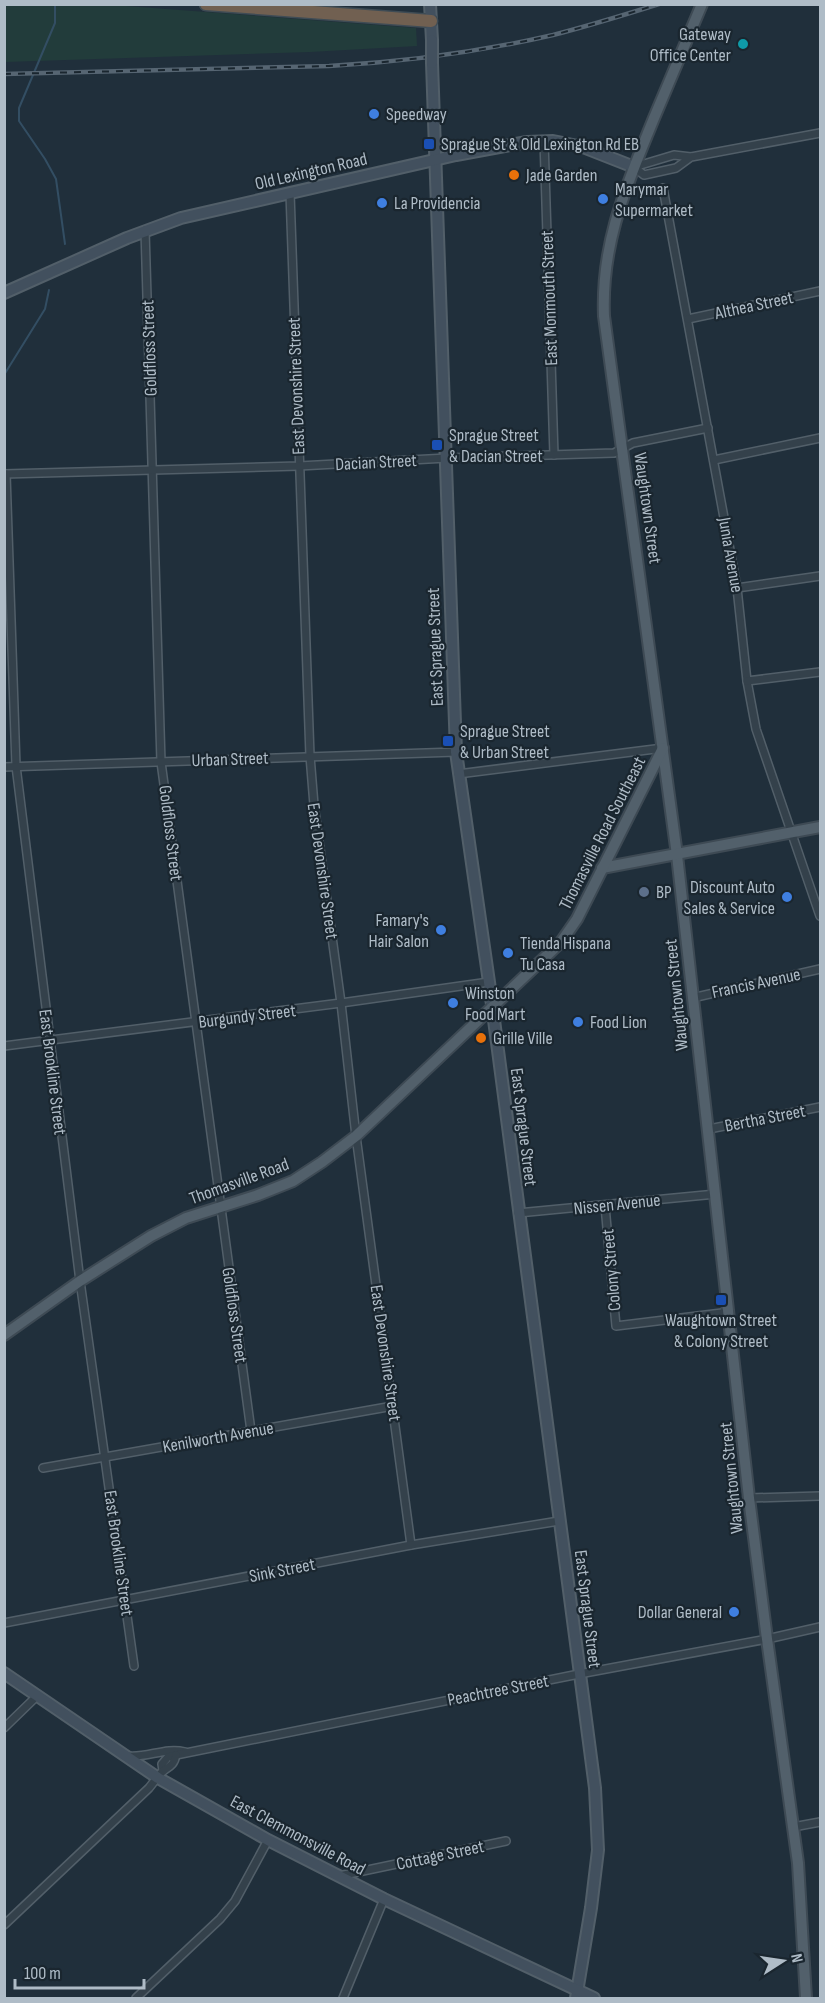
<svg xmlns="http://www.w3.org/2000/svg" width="825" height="2003" font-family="'Sofia Sans Condensed',sans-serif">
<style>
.green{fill:#223c3b}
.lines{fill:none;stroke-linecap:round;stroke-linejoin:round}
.stream{stroke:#334e63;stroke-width:2}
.street-casing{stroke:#525f69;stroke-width:10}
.secondary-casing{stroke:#525f69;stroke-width:14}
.primary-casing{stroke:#3e4a54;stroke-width:14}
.highway-casing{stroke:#3f4c55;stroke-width:15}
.street{stroke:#34414b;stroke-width:7}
.secondary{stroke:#42505e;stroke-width:10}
.primary{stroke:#52606b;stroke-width:10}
.highway{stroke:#716051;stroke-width:12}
.rail-casing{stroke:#566572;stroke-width:4.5}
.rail{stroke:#1a262f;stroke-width:2;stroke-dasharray:7;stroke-linecap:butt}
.secondary-bridge-casing{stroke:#525f69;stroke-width:14;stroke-linecap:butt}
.secondary-bridge{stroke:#42505e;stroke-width:10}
.culture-dot{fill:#0f9aa8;stroke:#1a262f;stroke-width:2}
.shop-dot{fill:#3f7fe0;stroke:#1a262f;stroke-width:2}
.transit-dot{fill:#1a4fb4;stroke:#1a262f;stroke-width:2}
.food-dot{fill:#e8710a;stroke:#1a262f;stroke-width:2}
.service-dot{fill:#5c6f8a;stroke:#1a262f;stroke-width:2}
.labels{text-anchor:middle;stroke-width:4.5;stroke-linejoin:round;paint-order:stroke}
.poi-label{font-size:18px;fill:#afbcc7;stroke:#1a262f;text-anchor:start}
.street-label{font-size:18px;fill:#afbcc7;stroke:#1a262f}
</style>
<rect width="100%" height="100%" fill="#202f3b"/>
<!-- green -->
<polygon class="green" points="113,5 416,28 417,46 310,52 5,62 5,6"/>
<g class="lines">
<!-- stream -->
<g class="stream">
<polyline points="55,4 55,23 19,108 19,121 45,159 56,179 65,244"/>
<polyline points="4,375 45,309 49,290"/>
</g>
<defs>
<g id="street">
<polyline points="544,140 554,455"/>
<polyline points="691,157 676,168 644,175 634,167 674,155 691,157 820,133"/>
<polyline points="663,188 737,588 747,681 756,729 820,916"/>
<polyline points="290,193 310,756 314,805 341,1003 356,1136 411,1545"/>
<polyline points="145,230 161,762 251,1431"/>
<polyline points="688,319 820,291"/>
<polyline points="714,460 820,438"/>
<polyline points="4,474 299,466 447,458 614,453 633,443 708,428"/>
<polyline points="6,474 16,766 80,1281 134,1666"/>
<polyline points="737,588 820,576"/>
<polyline points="747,681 820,672"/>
<polyline points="4,767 456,752"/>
<polyline points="458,774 663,748"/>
<polyline points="692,998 820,969"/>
<polyline points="4,1046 341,1003 489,982"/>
<polyline points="709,1129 820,1107"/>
<polyline points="605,1206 616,1326 730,1312"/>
<polyline points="518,1213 716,1194"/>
<polyline points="43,1468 393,1406"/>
<polyline points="749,1498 820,1496"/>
<polyline points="4,1623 411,1545 559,1521"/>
<polyline points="4,1728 38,1695"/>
<path d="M128 1756C148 1758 165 1747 185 1752"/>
<polyline points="163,1771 162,1764 168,1757 176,1755 579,1674 767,1639 820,1627"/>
<polyline points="793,1827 820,1822"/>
<polyline points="339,1876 506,1841"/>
<path d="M4 1925 149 1788C153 1783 158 1776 163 1771 170 1766 174 1765 176 1755"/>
<polyline points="136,1998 220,1919 235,1901 268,1840"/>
<polyline points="343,1998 384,1899"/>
</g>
<g id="secondary">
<polyline points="430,4 432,40"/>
<polyline points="432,63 456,752 489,982 595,1788 598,1850 591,1908 576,1998"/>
<polyline points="4,293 127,238 181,218 456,155 527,142 553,141 583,147 634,167"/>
<polyline points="4,1673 158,1778 268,1840 384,1899 594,1998"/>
</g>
<g id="primary">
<path d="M702 4C686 42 670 80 654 118 627 185 601 241 604 316L677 855 749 1498 767 1639 798 1863 806 1998"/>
<polyline points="602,868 820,827"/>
<polyline points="4,1335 80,1281 151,1236 186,1218 258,1195 293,1181 322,1162 356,1136 561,942 577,919 663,748"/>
</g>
<polyline id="highway" points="206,4 431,21"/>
</defs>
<!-- street casing -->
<use href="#street" class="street-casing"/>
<!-- secondary casing -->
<use href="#secondary" class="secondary-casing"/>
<!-- primary casing -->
<use href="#primary" class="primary-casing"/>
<!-- highway casing -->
<use href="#highway" class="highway-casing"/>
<!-- street -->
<use href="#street" class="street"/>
<!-- secondary -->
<use href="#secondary" class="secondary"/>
<!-- primary -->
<use href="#primary" class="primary"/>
<!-- highway -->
<use href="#highway" class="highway"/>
<defs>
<path id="rail" d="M4 74 329 66C404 62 479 52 553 35 588 26 624 15 659 4"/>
</defs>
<!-- rail casing -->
<use href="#rail" class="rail-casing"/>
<!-- rail -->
<use href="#rail" class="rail"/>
<defs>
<polyline id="secondary-bridge" points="432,40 432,63"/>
</defs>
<!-- secondary-bridge casing -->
<use href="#secondary-bridge" class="secondary-bridge-casing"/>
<!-- secondary-bridge -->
<use href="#secondary-bridge" class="secondary-bridge"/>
</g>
<!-- markers -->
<circle class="culture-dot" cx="743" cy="44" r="6"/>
<g class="shop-dot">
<circle cx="374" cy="114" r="6"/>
<circle cx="603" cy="199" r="6"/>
<circle cx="382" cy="203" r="6"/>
<circle cx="787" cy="897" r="6"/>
<circle cx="441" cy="930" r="6"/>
<circle cx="508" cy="953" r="6"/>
<circle cx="453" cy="1003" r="6"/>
<circle cx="578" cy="1022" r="6"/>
<circle cx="734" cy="1612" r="6"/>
</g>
<g class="transit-dot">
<rect x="423" y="138" width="12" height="12" rx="3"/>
<rect x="431" y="439" width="12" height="12" rx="3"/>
<rect x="442" y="735" width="12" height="12" rx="3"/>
<rect x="715" y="1294" width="12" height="12" rx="3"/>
</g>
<g class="food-dot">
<circle cx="514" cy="175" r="6"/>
<circle cx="481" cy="1038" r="6"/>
</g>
<circle class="service-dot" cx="644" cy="892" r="6"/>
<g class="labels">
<!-- poi labels -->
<g class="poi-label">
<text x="731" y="40" text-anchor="end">Gateway<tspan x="731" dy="21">Office Center</tspan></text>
<text x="386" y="120">Speedway</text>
<text x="441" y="150">Sprague St &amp; Old Lexington Rd EB</text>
<text x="526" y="181">Jade Garden</text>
<text x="615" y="195">Marymar<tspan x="615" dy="21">Supermarket</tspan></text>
<text x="394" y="209">La Providencia</text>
<text x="449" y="441">Sprague Street<tspan x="449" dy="21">&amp; Dacian Street</tspan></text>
<text x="460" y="737">Sprague Street<tspan x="460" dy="21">&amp; Urban Street</tspan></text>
<text x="775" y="893" text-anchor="end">Discount Auto<tspan x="775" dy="21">Sales &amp; Service</tspan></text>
<text x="656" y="898">BP</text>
<text x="429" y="926" text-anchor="end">Famary's<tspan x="429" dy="21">Hair Salon</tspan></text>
<text x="520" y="949">Tienda Hispana<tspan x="520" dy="21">Tu Casa</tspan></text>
<text x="465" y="999">Winston<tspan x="465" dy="21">Food Mart</tspan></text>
<text x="590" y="1028">Food Lion</text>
<text x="493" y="1044">Grille Ville</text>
<text x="721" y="1326" text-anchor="middle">Waughtown Street<tspan x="721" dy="21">&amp; Colony Street</tspan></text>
<text x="722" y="1618" text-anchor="end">Dollar General</text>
</g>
<!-- street labels -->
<g class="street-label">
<text transform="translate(311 171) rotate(-13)" y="6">Old Lexington Road</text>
<text transform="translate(549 298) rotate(-92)" y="6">East Monmouth Street</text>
<text transform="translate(754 305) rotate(-12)" y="6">Althea Street</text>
<text transform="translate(149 348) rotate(-92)" y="6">Goldfloss Street</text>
<text transform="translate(296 386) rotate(-92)" y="6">East Devonshire Street</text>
<text transform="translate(376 462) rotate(-3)" y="6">Dacian Street</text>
<text transform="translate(648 508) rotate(82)" y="6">Waughtown Street</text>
<text transform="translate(731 555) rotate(80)" y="6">Junia Avenue</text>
<text transform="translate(435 647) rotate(-92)" y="6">East Sprague Street</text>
<text transform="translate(230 759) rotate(-2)" y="6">Urban Street</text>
<text transform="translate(171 833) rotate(83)" y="6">Goldfloss Street</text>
<text transform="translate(602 833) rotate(-63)" y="6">Thomasville Road Southeast</text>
<text transform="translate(323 871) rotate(82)" y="6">East Devonshire Street</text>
<text transform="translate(756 983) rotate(-12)" y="6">Francis Avenue</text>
<text transform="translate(676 995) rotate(-96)" y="6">Waughtown Street</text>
<text transform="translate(247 1016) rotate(-7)" y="6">Burgundy Street</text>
<text transform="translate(53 1072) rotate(83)" y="6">East Brookline Street</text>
<text transform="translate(765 1118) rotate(-11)" y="6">Bertha Street</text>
<text transform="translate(524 1127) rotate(83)" y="6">East Sprague Street</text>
<text transform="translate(239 1181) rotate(-20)" y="6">Thomasville Road</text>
<text transform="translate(617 1204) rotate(-6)" y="6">Nissen Avenue</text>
<text transform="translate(611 1270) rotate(-95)" y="6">Colony Street</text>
<text transform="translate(235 1315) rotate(82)" y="6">Goldfloss Street</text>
<text transform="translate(386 1353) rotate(82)" y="6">East Devonshire Street</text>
<text transform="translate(218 1437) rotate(-10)" y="6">Kenilworth Avenue</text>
<text transform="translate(731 1478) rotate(-96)" y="6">Waughtown Street</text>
<text transform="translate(119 1553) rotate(82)" y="6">East Brookline Street</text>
<text transform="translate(282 1570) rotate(-11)" y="6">Sink Street</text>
<text transform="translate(588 1609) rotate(83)" y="6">East Sprague Street</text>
<text transform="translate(498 1690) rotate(-11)" y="6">Peachtree Street</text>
<text transform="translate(298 1835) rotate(28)" y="6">East Clemmonsville Road</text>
<text transform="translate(440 1855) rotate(-12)" y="6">Cottage Street</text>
</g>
</g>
<!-- border -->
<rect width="825" height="2003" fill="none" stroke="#afbcc7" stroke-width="12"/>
<!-- north arrow -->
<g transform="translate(783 1961) rotate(78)" stroke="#1a262f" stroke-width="4.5" paint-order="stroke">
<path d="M0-4.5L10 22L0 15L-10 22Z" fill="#afbcc7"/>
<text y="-9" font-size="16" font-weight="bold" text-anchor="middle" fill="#afbcc7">N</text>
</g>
<!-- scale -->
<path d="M15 1979v9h129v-9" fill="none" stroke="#afbcc7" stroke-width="3"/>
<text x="24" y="1979" font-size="18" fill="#afbcc7" stroke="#1a262f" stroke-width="4.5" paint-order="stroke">100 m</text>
</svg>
